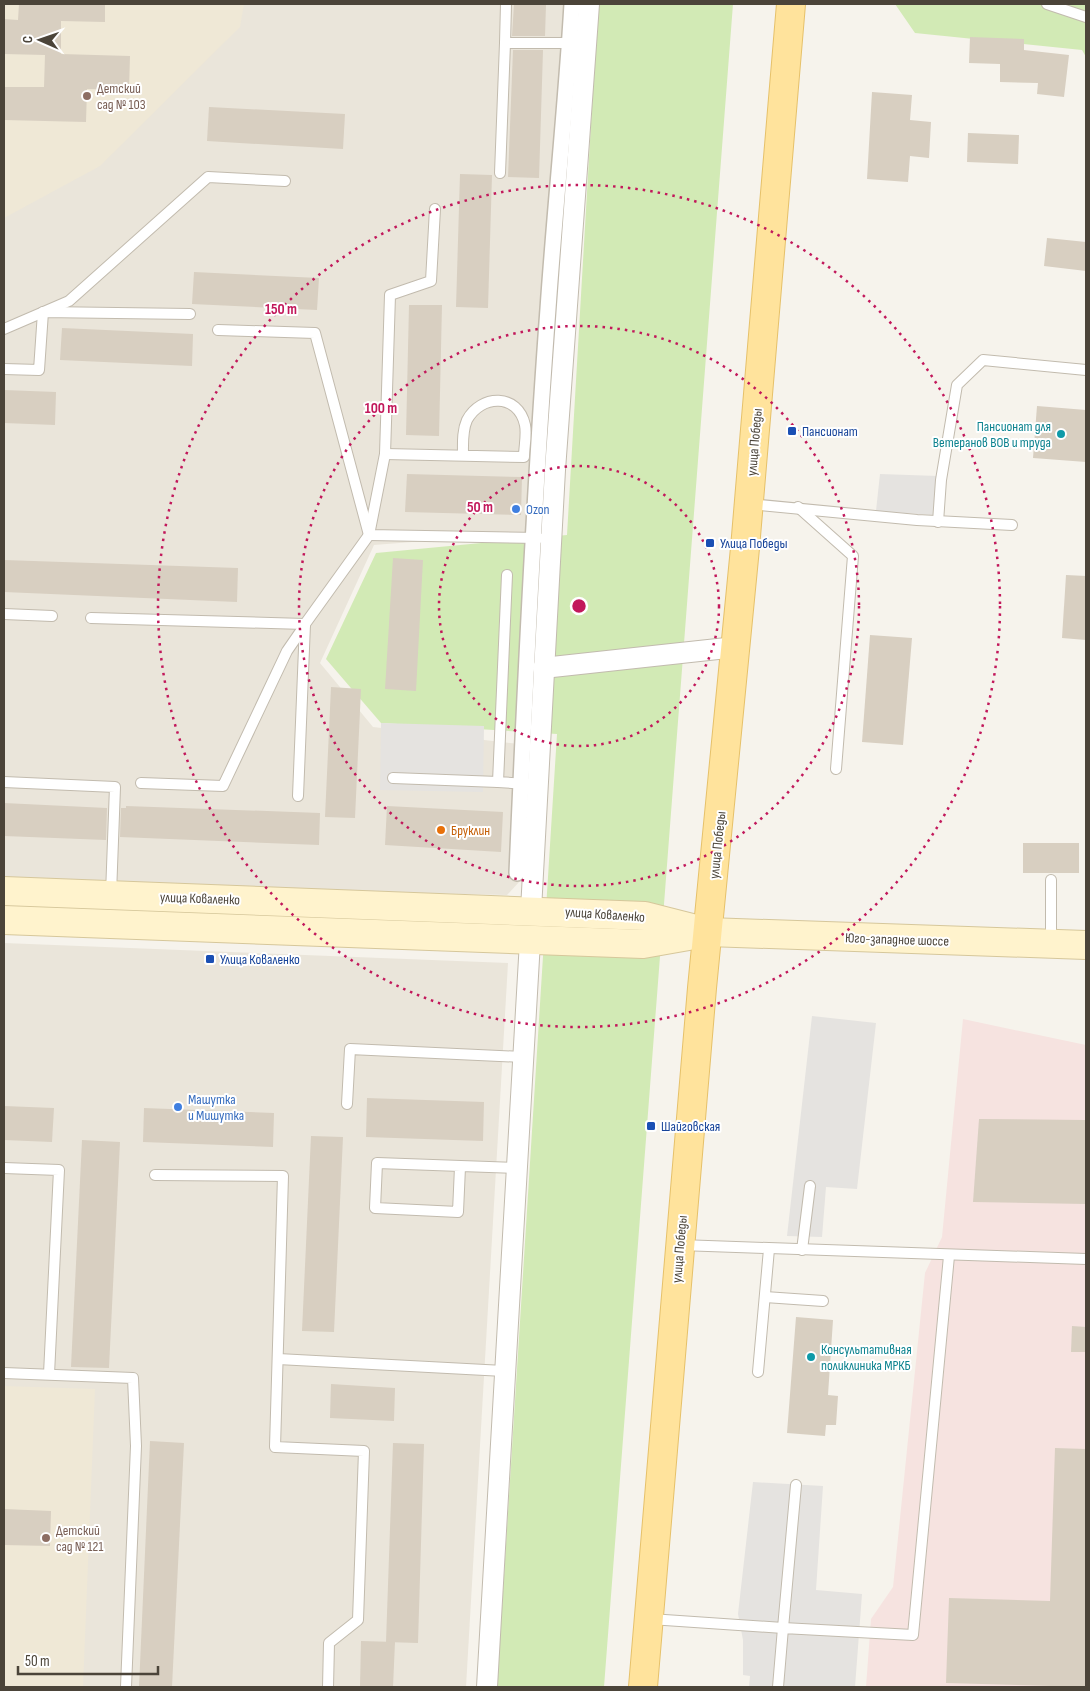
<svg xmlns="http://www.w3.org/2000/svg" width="1090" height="1691" font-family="'Sofia Sans Condensed',sans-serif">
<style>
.residential{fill:#eae5da}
.education{fill:#efe8d6}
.medical{fill:#f6e3e0}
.green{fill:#d2eab5}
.parking{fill:#e5e3e0}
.building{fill:#d8cfc1}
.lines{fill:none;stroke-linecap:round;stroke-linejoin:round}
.service-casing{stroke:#c2bbae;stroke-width:12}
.pedestrian-casing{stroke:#c2bbae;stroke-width:18}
.minor-casing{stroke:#c2bbae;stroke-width:22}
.secondary-casing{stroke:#d6c79b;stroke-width:30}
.primary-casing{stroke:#e6c16a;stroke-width:30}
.service{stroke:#fff;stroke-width:10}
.pedestrian{stroke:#fff;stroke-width:15}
.minor{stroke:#fff;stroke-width:20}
.secondary{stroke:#fff3cd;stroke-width:28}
.primary{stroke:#ffe39c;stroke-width:28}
.ring{fill:none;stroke:#c2185b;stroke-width:2.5;stroke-dasharray:2.5 5}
.education-dot{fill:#8d6e63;stroke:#fff;stroke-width:2}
.transit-dot{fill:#1a4fb4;stroke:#fff;stroke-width:2}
.culture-dot{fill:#0f9aa8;stroke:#fff;stroke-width:2}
.shop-dot{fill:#3f7fe0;stroke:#fff;stroke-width:2}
.food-dot{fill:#e8710a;stroke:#fff;stroke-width:2}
.labels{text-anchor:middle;stroke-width:4;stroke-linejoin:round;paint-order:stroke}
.education-label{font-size:14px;fill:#785e54;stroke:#fff;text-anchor:start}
.culture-label{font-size:14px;fill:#0d838f;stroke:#fff;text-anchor:end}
.transit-label{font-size:14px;fill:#164399;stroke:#fff;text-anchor:start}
.street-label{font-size:14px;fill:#4b4439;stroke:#fff}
.shop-label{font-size:14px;fill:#366cbe;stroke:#fff;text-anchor:start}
.food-label{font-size:14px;fill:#c56008;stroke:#fff;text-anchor:start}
.centre{fill:#c2185b;stroke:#fff;stroke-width:2.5}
.ring-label{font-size:15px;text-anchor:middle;font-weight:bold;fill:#c2185b;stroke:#fff;stroke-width:4;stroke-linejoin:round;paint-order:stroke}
</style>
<rect width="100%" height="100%" fill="#f6f3ec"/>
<!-- residential -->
<g class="residential">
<polygon points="4,4 566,4 538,532 374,545 320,663 373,727 528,745 520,881 507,895 4,883"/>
<polygon points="4,943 508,963 466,1687 4,1687"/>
</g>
<!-- education -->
<g class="education">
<polygon points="4,4 244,4 240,27 100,166 4,218"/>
<polygon points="4,1386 95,1389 83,1687 4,1687"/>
</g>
<!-- medical -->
<polygon class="medical" points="963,1019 1086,1045 1086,1687 866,1687 871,1619 893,1587 925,1273 942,1237"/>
<!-- green -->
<g class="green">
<polygon points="598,4 733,4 604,1687 497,1687 557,734 381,723 326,659 376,553 567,535"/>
<polygon points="895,4 1086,4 1086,57 1082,50 915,33"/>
</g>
<!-- parking -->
<g class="parking">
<polygon points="880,474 938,476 934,515 876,511"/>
<polygon points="381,723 484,726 483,792 380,790"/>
<polygon points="812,1016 876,1023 857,1189 826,1187 822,1237 787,1236"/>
<polygon points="753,1482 823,1486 816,1590 862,1594 855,1687 749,1687 750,1676 743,1675 743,1640 738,1614"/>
</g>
<!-- building -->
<g class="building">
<polygon points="19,4 105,4 105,22 61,21 61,54 130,56 129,90 87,89 86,122 4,120 4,87 44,87 45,55 4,54 4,19 18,20"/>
<polygon points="514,4 546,4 545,36 512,36"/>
<polygon points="970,37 1024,39 1024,50 1069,55 1064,97 1037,94 1038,83 1000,82 1000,64 969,63"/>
<polygon points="513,50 543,50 539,178 508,177"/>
<polygon points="872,92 912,95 910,120 931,122 929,158 910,156 908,182 867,179"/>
<polygon points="209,107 345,114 343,149 207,141"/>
<polygon points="968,133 1019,135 1018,164 967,162"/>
<polygon points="460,174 492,175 488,308 456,307"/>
<polygon points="1047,238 1086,242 1086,271 1044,266"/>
<polygon points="194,272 319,278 317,310 192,304"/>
<polygon points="409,305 442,305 439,436 406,435"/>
<polygon points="62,328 193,334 192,366 60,360"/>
<polygon points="4,390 56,392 55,425 4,423"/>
<polygon points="1037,406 1086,410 1086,462 1033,458"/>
<polygon points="407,474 522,477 521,515 405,512"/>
<polygon points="393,558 423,560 416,691 385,689"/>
<polygon points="4,560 238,568 237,602 4,592"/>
<polygon points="1066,575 1086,576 1086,640 1062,638"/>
<polygon points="870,635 912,638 903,745 862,742"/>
<polygon points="331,687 361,689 355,818 325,817"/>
<polygon points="4,803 107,808 106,840 4,836"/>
<polygon points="126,806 320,813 319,845 120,837 121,808 126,808"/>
<polygon points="387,806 503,812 501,852 385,845"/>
<rect x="1023" y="843" width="56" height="30"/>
<polygon points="367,1098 484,1102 483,1141 366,1137"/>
<polygon points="4,1106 54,1108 52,1142 4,1140"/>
<polygon points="144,1108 274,1113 273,1147 143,1142"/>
<polygon points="979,1119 1086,1120 1086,1204 973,1202"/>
<polygon points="311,1136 343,1137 334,1332 302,1331"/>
<polygon points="82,1140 120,1142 109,1368 71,1367"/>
<polygon points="796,1317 833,1320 828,1395 838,1396 836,1425 826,1425 825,1436 787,1433"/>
<polygon points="1072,1326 1086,1327 1086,1352 1071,1352"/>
<polygon points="331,1384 395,1388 394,1421 330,1418"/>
<polygon points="150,1441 184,1443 172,1687 139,1687"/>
<polygon points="393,1443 424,1444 418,1643 386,1642"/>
<polygon points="1055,1448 1086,1449 1086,1687 946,1683 949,1598 1050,1601"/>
<polygon points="4,1509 51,1511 50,1546 4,1545"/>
<polygon points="361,1641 395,1642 393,1687 360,1687"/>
</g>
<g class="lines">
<defs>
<g id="service">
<polyline points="1047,4 1086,17"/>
<polyline points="505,43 506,4"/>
<polyline points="500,173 505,43 575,43"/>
<polyline points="4,329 69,301 208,177 285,181"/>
<polyline points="218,330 315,333 369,535 539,538"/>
<polyline points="4,369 39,370 43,312 190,314"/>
<path d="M385 454 524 457C524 447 527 435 525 425 518 393 481 394 467 420 462 431 463 444 463 455"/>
<polyline points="750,504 917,520 1012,525"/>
<polyline points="798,507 853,556 836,769"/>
<polyline points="938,522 941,480 957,385 983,360 1086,370"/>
<polyline points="507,575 498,782 527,784"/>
<polyline points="4,614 52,616"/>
<polyline points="91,618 305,624"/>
<polyline points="393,778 498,782"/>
<polyline points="4,782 115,787 111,894"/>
<polyline points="141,783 223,786 287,651 305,625"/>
<polyline points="298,796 305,624 369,535 385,454 390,295 431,281 435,209"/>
<polyline points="1051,943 1051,880"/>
<polyline points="347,1104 350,1049 523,1057"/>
<polyline points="460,1167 458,1212 375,1208 377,1163 517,1168"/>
<polyline points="4,1168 59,1170 49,1374"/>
<polyline points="155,1175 283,1176 275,1447 364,1451 358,1620 329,1643 328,1687"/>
<polyline points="680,1245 1086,1259"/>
<polyline points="802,1250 810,1186"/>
<polyline points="765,1297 823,1301"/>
<polyline points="278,1359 504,1371"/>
<polyline points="758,1372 769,1249"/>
<polyline points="4,1373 133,1378 136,1446 126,1687"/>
<polyline points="650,1619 783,1628 796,1485"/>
<polyline points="778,1687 783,1628 913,1635 949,1256"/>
</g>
<path id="pedestrian" d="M517 873C525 685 534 497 548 309 555 207 566 106 572 4"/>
<g id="minor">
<polyline points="543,668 736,647"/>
<polyline points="531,910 555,470 589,4"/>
<polyline points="487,1687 530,941"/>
</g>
<g id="secondary">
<polyline points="4,891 645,916 708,932 1086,945"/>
<polyline points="4,920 643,944 700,934"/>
</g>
<polyline id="primary" points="643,1687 702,988 745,548 791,4"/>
</defs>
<!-- service casing -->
<use href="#service" class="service-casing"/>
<!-- pedestrian casing -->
<use href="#pedestrian" class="pedestrian-casing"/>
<!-- minor casing -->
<use href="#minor" class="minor-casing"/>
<!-- secondary casing -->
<use href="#secondary" class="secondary-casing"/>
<!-- primary casing -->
<use href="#primary" class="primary-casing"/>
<!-- service -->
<use href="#service" class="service"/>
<!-- pedestrian -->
<use href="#pedestrian" class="pedestrian"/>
<!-- minor -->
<use href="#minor" class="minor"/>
<!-- secondary -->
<use href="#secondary" class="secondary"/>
<!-- primary -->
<use href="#primary" class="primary"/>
</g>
<!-- distance rings -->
<g class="ring">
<circle cx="579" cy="606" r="140"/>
<circle cx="579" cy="606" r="280"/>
<circle cx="579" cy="606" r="421"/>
</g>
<!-- markers -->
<g class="education-dot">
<circle cx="87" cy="96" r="5"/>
<circle cx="46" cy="1538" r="5"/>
</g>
<g class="transit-dot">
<rect x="787" y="426" width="10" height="10" rx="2.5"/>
<rect x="705" y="538" width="10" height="10" rx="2.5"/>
<rect x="205" y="954" width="10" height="10" rx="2.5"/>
<rect x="646" y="1121" width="10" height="10" rx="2.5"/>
</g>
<g class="culture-dot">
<circle cx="1061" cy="434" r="5"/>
<circle cx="811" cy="1357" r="5"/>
</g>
<g class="shop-dot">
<circle cx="516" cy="509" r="5"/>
<circle cx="178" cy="1107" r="5"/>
</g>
<circle class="food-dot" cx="441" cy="830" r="5"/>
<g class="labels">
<!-- education labels -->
<g class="education-label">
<text x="97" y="93">Детский<tspan x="97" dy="16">сад № 103</tspan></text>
<text x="56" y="1535">Детский<tspan x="56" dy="16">сад № 121</tspan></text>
</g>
<!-- culture labels -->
<g class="culture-label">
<text x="1051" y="431">Пансионат для<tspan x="1051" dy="16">Ветеранов ВОВ и труда</tspan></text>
<text x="821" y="1354" text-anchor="start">Консультативная<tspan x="821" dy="16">поликлиника МРКБ</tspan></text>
</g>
<!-- transit labels -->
<g class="transit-label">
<text x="802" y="436">Пансионат</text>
<text x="720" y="548">Улица Победы</text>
<text x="220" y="964">Улица Коваленко</text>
<text x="661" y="1131">Шайговская</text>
</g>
<!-- street labels -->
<g class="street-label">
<text transform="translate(754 442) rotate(-85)" y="5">улица Победы</text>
<text transform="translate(717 845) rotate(-84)" y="5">улица Победы</text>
<text transform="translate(200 898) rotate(2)" y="5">улица Коваленко</text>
<text transform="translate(605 914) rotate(4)" y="5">улица Коваленко</text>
<text transform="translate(897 939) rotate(2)" y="5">Юго-западное шоссе</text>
<text transform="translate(679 1249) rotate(-85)" y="5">улица Победы</text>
</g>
<!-- shop labels -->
<g class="shop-label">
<text x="526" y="514">Ozon</text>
<text x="188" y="1104">Машутка<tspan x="188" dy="16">и Мишутка</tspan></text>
</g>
<!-- food labels -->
<g class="food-label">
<text x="451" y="835">Бруклин</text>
</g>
</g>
<circle cx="579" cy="606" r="8" class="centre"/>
<g class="ring-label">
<text x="281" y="314">150 m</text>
<text x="381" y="413">100 m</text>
<text x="480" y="512">50 m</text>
</g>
<!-- border -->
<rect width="1090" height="1691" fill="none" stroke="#4b4439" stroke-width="10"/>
<!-- north arrow -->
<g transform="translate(40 40) rotate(272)" stroke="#ffffff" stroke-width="4" paint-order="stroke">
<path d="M0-4L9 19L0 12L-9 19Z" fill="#4b4439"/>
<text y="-8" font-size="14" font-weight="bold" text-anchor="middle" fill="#4b4439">С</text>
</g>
<!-- scale -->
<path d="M18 1666v8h140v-8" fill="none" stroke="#4b4439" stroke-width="2.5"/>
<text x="25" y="1666" font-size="15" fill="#4b4439" stroke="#ffffff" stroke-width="4" paint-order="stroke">50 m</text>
</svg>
